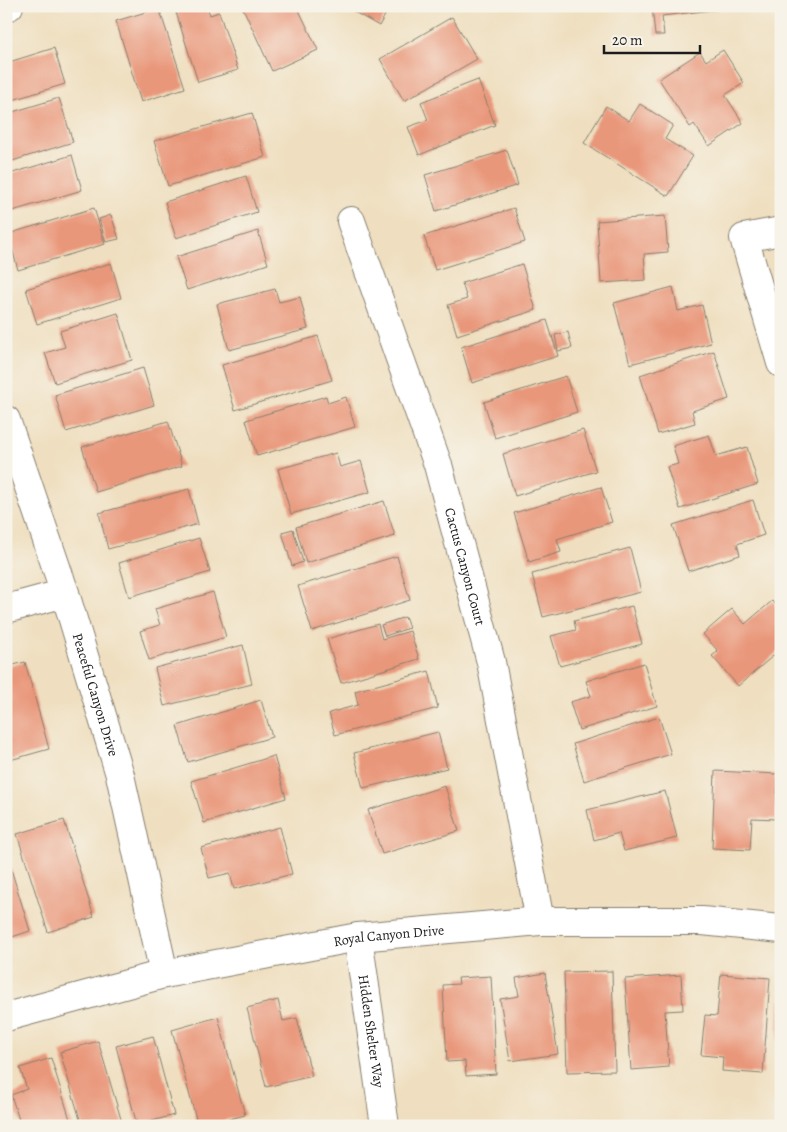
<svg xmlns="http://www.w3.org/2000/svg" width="787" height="1132" font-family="Alegreya,serif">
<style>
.building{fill:#e9977a}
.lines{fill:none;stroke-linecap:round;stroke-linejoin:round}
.minor-casing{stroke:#867e6e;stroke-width:30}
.minor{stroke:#fff;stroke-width:28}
.labels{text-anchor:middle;stroke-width:4;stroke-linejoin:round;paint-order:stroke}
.street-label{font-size:14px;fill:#1c1c1c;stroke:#f7f3e8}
</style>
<rect width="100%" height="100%" fill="#f7f3e8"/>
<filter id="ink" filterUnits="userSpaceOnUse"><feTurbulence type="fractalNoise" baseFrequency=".02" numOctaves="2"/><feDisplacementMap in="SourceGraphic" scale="10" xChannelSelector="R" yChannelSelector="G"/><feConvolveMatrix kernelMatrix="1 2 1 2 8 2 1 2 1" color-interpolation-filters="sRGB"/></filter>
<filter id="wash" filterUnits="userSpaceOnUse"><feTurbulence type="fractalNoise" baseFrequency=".0096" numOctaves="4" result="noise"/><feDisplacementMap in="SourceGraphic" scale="20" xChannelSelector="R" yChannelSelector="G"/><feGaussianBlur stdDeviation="1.12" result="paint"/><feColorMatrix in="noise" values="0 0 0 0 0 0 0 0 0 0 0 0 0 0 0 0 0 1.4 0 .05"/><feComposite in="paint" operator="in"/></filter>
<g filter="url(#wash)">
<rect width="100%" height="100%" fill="#efdfc0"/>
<g id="blocks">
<!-- building -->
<g class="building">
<polygon points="174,6 207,6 210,15 219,12 238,70 198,82"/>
<polygon points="242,6 297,6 318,50 272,71"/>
<polygon points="344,6 390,6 379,26"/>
<polygon points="652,6 729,6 729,8 662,16 664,35 655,35"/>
<polygon points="159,8 185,88 141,102 116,21"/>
<polygon points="452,17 477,59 404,101 380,59"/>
<polygon points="54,48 65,84 6,102 6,63"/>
<polygon points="723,50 744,83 725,95 743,123 709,146 694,124 690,127 659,79 700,52 706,61"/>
<polygon points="478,80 495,125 419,155 408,127 428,120 421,102"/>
<polygon points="59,98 73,142 6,163 6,114"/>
<polygon points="640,104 673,125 665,139 693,156 668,196 584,143 606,106 629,121"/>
<polygon points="252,113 265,157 168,186 154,141"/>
<polygon points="507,150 518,185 436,211 425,175"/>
<polygon points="72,155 82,190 6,213 6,175"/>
<polygon points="246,176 257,212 176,238 165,202"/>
<polygon points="94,208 105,244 18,270 8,234"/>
<polygon points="514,208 525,242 435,270 424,236"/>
<polygon points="111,215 119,239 106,242 99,219"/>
<polygon points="665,216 668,252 644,254 646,280 601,283 597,221"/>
<polygon points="258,231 268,264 187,290 176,257"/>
<polygon points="111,263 121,298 37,324 26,289"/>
<polygon points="522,264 536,310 457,335 448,305 467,299 462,283"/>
<polygon points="673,287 678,311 702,305 711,343 630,364 614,303"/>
<polygon points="275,289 279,302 300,297 308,329 229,350 217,304"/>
<polygon points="118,313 132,360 55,383 45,353 65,347 60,331"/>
<polygon points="547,320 558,356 472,383 461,347"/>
<polygon points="568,332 572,348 558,351 555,335"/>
<polygon points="318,336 332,380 235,410 222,365"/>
<polygon points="714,351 729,399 692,411 695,423 658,434 640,375"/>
<polygon points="143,368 154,405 66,432 55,395"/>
<polygon points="566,376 577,412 495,438 484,402"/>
<polygon points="326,396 328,403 346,397 355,427 257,456 246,420"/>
<polygon points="168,421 182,466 96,492 82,447"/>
<polygon points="583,430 596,471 515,496 503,454"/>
<polygon points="709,435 716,456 747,447 758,484 680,509 667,467 678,464 673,446"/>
<polygon points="336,453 340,467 361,461 370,492 291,514 278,469"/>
<polygon points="601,487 612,522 557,539 561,552 529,562 514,513"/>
<polygon points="189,489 198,524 108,549 99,513"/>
<polygon points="753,500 764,535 737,544 740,555 688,571 673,525"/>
<polygon points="384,501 395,536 306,563 296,527"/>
<polygon points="293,529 303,562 292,566 282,532"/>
<polygon points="199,538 210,572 129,597 119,563"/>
<polygon points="630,548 641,592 543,617 532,574"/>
<polygon points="397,556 410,600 312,631 298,586"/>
<polygon points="213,592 226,637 149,660 140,631 160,625 155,609"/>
<polygon points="772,601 781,610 781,649 738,686 712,656 718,651 703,634 732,609 745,624"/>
<polygon points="632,606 642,644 560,666 551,636 576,630 574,621"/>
<polygon points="405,617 409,628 385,636 381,625"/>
<polygon points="378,624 382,639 410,631 419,659 341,683 327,639"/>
<polygon points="243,645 252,684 164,706 155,668"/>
<polygon points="25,662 49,749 10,760 6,747 6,667"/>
<polygon points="644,663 657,706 579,730 570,702 591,696 586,681"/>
<polygon points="429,671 438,708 335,735 329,713 358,705 355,691"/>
<polygon points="261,700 272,737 188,762 177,726"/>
<polygon points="659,717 671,754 584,781 573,744"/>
<polygon points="438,732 447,768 363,788 354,753"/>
<polygon points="274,756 286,798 204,823 191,781"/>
<polygon points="715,771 778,774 776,819 752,818 750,850 712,848"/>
<polygon points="445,786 459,831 382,854 368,810"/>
<polygon points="665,791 677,838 624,851 619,833 594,840 587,810"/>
<polygon points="64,820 94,917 48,932 17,834"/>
<polygon points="280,827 292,874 234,889 230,873 209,878 201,848"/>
<polygon points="7,856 30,931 6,939 6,857"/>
<polygon points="612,971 615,1071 567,1072 564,972"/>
<polygon points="545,973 558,1054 510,1061 500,999 519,996 516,978"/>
<polygon points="721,974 770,978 763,1074 722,1071 723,1057 701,1055 705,1015 717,1016"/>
<polygon points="681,975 683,1010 665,1011 669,1067 631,1070 625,979"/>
<polygon points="491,976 496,1074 466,1076 465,1061 447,1062 443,985 459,984 458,978"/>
<polygon points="278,1000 283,1021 297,1018 312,1076 266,1087 247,1008"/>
<polygon points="779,1000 781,1000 781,1060 777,1060"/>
<polygon points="218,1017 245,1115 203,1126 198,1126 172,1030"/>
<polygon points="153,1036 174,1115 137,1125 116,1046"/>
<polygon points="98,1041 123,1126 82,1126 60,1052"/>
<polygon points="51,1058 72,1126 21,1126 11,1095 27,1089 20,1068"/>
</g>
</g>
</g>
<g filter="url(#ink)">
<use href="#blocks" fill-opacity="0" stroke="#867e6e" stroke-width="1"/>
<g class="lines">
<defs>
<g id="minor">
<polyline points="6,7 9,6"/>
<path id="s1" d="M351 221 438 465 491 662 540 921"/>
<polyline points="781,231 744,238 781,363"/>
<path id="s2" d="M6 420 65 593 120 775 164 974"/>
<polyline points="6,609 65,593"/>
<path id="s3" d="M358 937 385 1126"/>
<path id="s4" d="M6 1017 164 974 358 937 540 921H702L781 929"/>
</g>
</defs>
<!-- minor casing -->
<use href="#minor" class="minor-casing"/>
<!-- minor -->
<use href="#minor" class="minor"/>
</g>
</g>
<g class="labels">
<!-- street labels -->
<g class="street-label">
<text dy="5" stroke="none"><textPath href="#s1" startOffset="364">Cactus Canyon Court</textPath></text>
<text dy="5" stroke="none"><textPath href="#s2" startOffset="289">Peaceful Canyon Drive</textPath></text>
<text dy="5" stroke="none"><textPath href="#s4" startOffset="392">Royal Canyon Drive</textPath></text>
<text dy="5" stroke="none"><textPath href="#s3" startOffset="95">Hidden Shelter Way</textPath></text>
</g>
</g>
<!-- margin -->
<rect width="787" height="1132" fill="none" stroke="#f7f3e8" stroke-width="25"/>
<!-- scale -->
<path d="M604 45v8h96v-8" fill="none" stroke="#1c1c1c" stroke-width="2.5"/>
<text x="612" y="45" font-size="15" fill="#1c1c1c" stroke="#f7f3e8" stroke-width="4" paint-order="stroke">20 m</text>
</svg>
